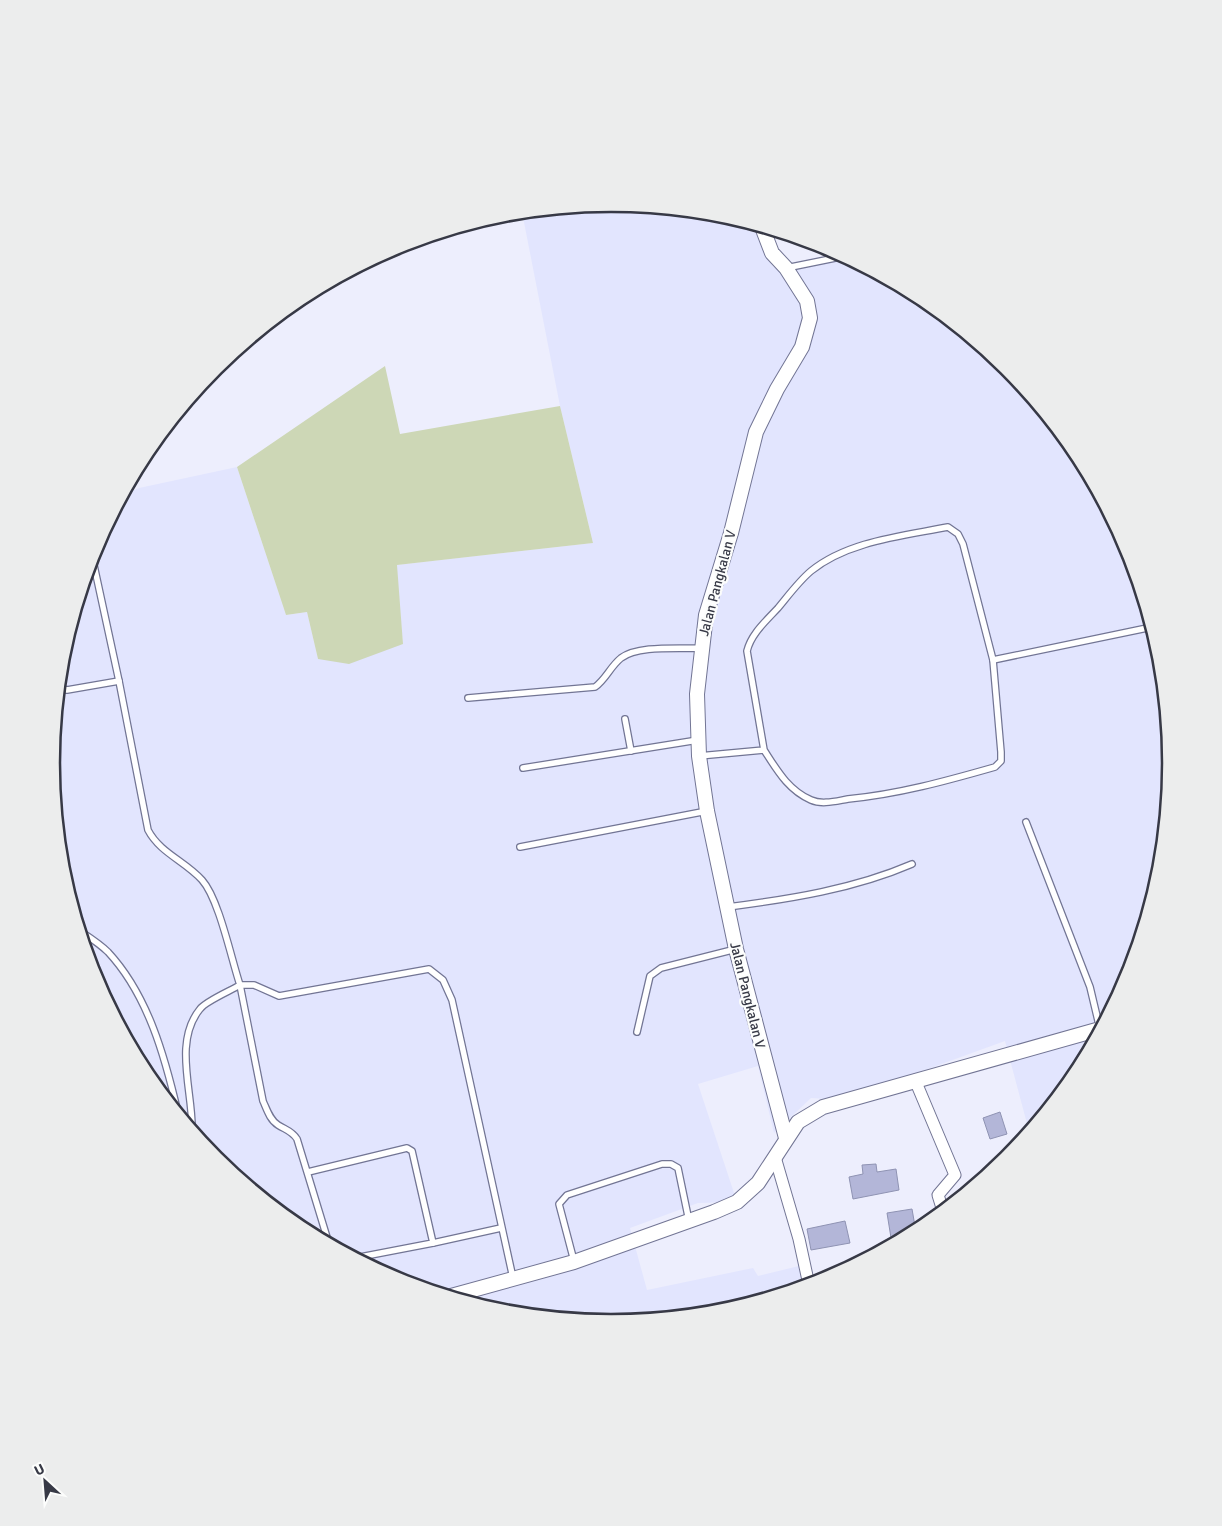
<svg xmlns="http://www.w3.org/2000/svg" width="1222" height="1526" font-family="Signika,sans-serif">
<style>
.built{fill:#e2e5fe}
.green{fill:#cdd7b6}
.building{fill:#b3b6d8;stroke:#8f93b3}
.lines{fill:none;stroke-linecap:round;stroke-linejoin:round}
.service-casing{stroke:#727594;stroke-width:8}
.minor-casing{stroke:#727594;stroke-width:13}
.tertiary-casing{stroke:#727594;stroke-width:16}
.service{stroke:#fff;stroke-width:5.5}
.minor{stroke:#fff;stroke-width:11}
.tertiary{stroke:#fff;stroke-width:14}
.labels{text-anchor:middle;stroke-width:4.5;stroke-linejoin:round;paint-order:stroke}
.street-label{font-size:14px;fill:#373946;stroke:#fcfdfc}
.rim{fill:none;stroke:#373946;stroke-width:2.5}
</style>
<rect width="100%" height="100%" fill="#edeefd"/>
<!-- built -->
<polygon class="built" points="611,203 720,214 754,224 755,232 773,267 840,254 922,298 1007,367 1077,452 1128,549 1160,654 1171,763 1160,872 1128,977 1076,1074 1029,1131 1005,1041 842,1100 811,1098 774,1133 758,1066 698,1084 737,1202 698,1203 630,1228 647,1290 753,1268 758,1276 799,1266 804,1287 720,1312 611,1323 502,1312 397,1280 300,1228 215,1159 145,1074 94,977 62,872 51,763 62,654 94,549 122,495 139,488 237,467 286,615 307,612 318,659 403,644 396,565 593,543 560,406 522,212"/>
<!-- green -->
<polygon class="green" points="385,366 400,434 560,406 593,543 397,565 403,644 349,664 318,659 307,612 286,615 237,467"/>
<!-- building -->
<g class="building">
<polygon points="1000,1112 1007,1134 990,1139 983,1118"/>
<polygon points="876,1164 877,1172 896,1169 899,1190 853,1199 849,1177 863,1174 862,1165"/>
<polygon points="912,1209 916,1232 892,1244 887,1213"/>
<polygon points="845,1221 850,1243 811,1250 807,1229"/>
</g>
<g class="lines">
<defs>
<g id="service">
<polyline points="786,268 845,256"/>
<path d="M92 556 119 681 148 830C160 853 185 861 202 880 219 899 231 958 240 985 230 991 206 1001 200 1009 173 1042 193 1092 192 1130"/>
<polyline points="993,660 1152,627"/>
<polyline points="59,688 67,690 119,681"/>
<path d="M468 698 595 687C606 679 610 667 621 658 638 645 678 649 701 648"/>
<polyline points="625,719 631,751"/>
<path d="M699 756 764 750C777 770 788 790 811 800 822 805 836 801 848 799 899 794 946 781 995 767L1001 761V752L993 660 963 544 958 534 948 527C903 536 848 541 811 571 799 581 788 596 778 608 766 621 751 634 747 651L764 750"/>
<polyline points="523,768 698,740"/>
<polyline points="1026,822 1090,987 1100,1029"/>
<polyline points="520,847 707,811"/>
<path d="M728 907C790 899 854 889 912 864"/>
<path d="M80 931C89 937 100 944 108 952 148 995 165 1057 178 1113"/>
<polyline points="637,1032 650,976 661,968 736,949"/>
<polyline points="308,1172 407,1148 412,1151 433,1243 355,1258"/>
<polyline points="433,1243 501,1228"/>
<path d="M329 1244 297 1139C292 1131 286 1130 278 1125 270 1120 267 1110 263 1101L240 985H254L279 996 429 969 443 980 452 1000 513 1278"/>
<polyline points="574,1261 559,1204 567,1195 662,1164 671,1164 678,1168 689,1221"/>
</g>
<g id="minor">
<polyline points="915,1080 955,1175 938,1195 943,1211"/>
<polyline points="775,1157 799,1239 809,1285"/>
</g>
<g id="tertiary">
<polyline points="762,227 772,253 786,268 807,301 810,318 802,347 777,389 756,432 731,533 706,615 697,694 699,756 707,811 736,949 786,1138"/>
<polyline points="451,1296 574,1262 714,1212 737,1202 758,1183 798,1122 823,1107 1100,1029"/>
</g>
</defs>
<!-- service casing -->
<use href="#service" class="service-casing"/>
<!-- minor casing -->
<use href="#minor" class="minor-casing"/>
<!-- tertiary casing -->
<use href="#tertiary" class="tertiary-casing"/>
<!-- service -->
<use href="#service" class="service"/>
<!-- minor -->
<use href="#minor" class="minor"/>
<!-- tertiary -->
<use href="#tertiary" class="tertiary"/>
</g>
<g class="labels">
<!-- street labels -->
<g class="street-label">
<text transform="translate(717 583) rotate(-75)" y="5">Jalan Pangkalan V</text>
<text transform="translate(748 995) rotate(76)" y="5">Jalan Pangkalan V</text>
</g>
</g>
<!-- crop -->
<path d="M0 0H1222V1526H0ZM60 763a551 551 0 1 1 1102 0a551 551 0 1 1-1102 0Z" fill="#eceded" fill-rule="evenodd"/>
<path class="rim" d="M60 763a551 551 0 1 1 1102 0a551 551 0 1 1-1102 0Z"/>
<!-- north arrow -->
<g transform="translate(45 1481) rotate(334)" stroke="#fcfdfc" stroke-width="4" paint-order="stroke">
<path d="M0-4L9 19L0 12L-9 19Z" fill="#373946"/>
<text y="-8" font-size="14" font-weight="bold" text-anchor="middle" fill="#373946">U</text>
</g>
</svg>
